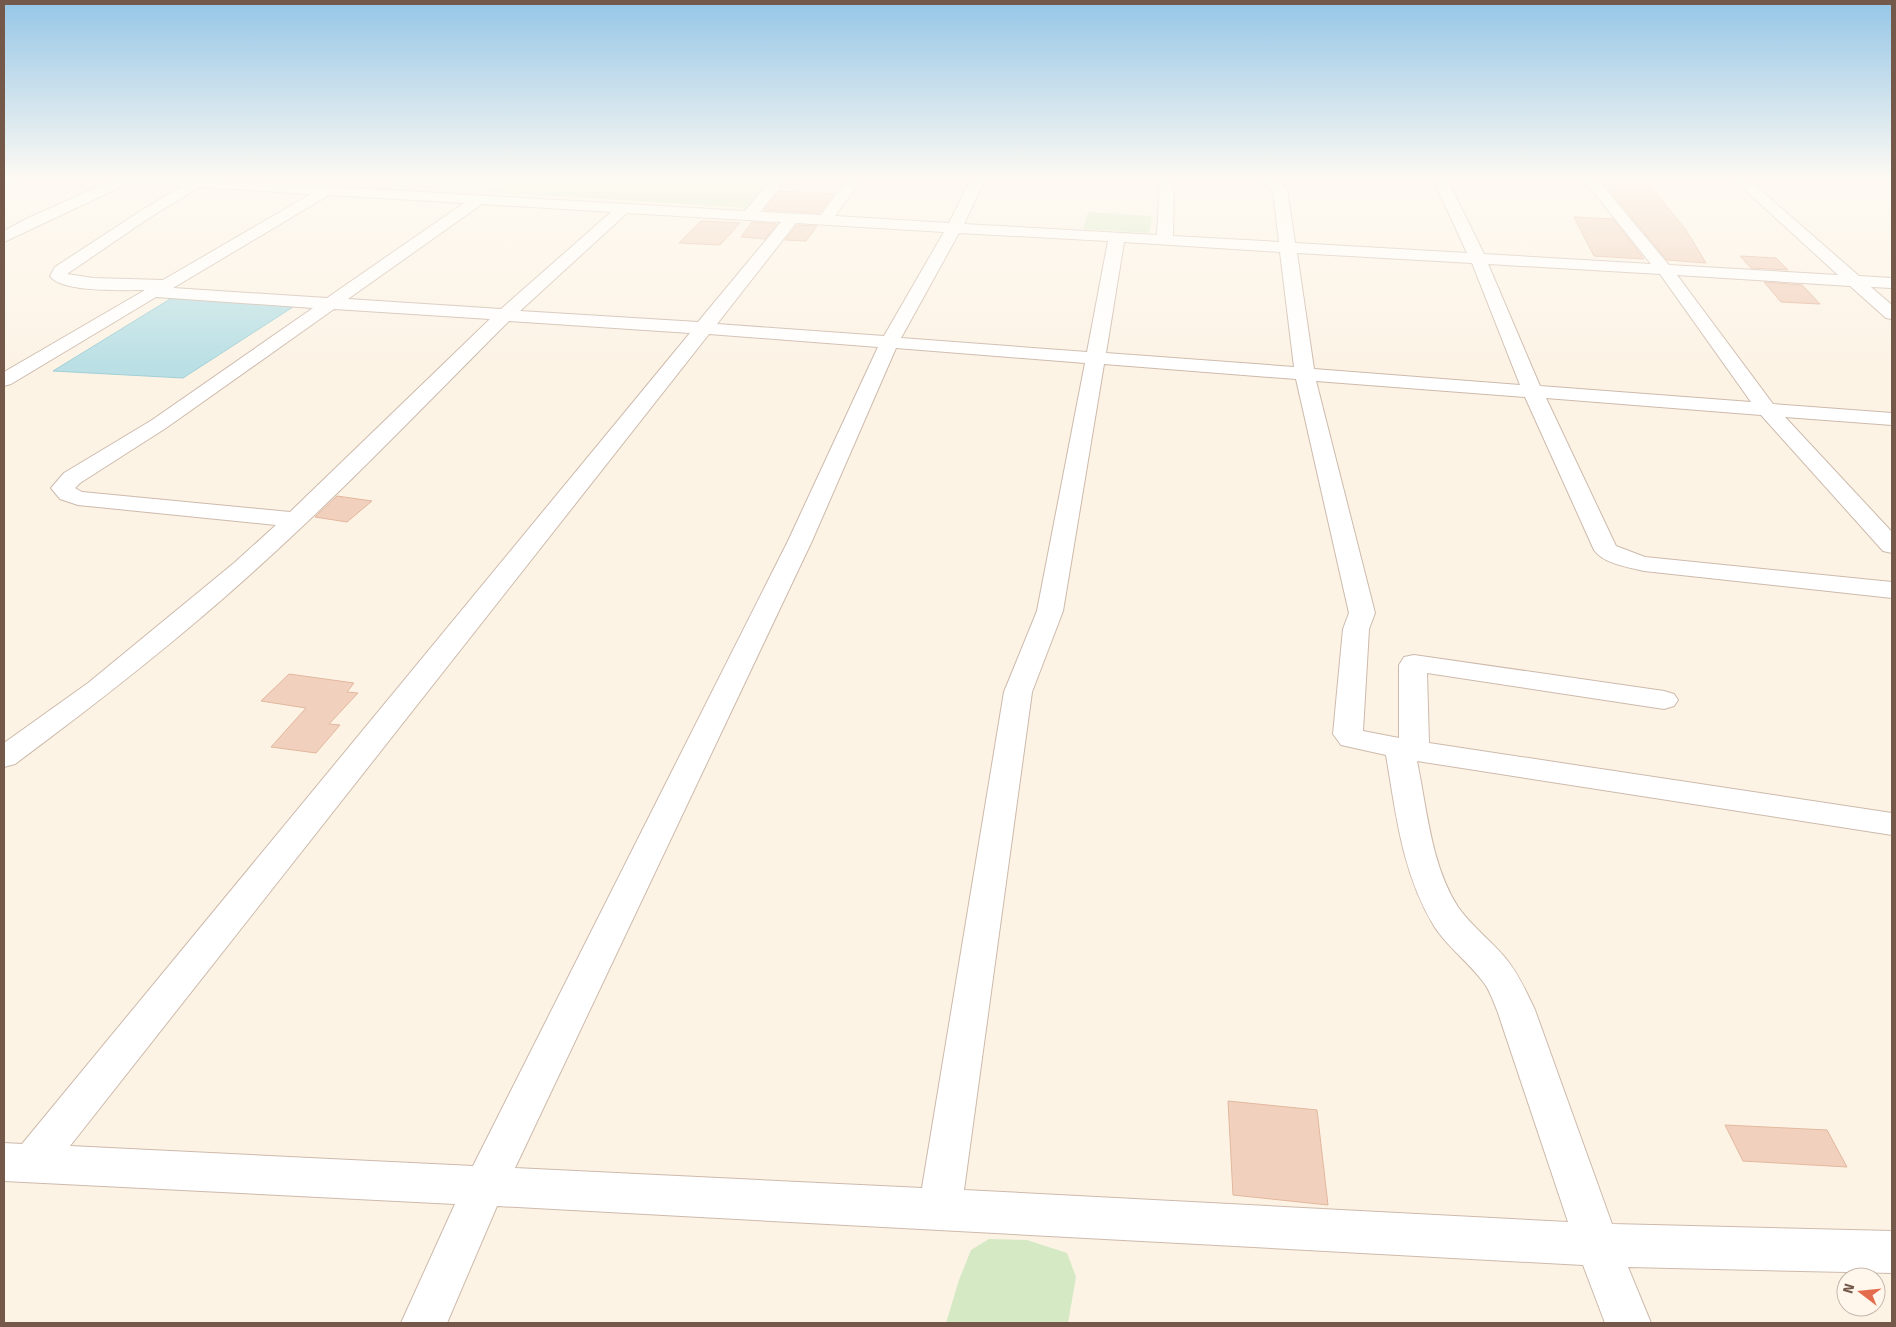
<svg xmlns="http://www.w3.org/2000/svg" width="1896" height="1327" font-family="'Fira Sans',sans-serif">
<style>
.education{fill:#f0e2f8}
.green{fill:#d4e9c4}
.water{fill:#bae0e5;stroke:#a1cfd7}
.building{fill:#f1d1bd;stroke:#e3b79e}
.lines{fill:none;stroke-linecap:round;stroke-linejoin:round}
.minor-casing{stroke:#cdbaac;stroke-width:2}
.minor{fill:#fff;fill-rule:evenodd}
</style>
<rect width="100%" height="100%" fill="#fcf3e5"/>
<!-- education -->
<polygon class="education" points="399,179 509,179 489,192 386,187"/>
<!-- green -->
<g class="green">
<polygon points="511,179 774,179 750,208 491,192"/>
<polygon points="1088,212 1152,216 1149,233 1083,229"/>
<polygon points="989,1239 1027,1240 1067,1253 1076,1277 1068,1323 946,1323 959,1280 971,1250"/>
</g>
<!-- water -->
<polygon class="water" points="175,296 296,305 183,378 53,371"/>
<!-- building -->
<g class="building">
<polygon points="1603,179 1645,179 1686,230 1706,263 1667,260 1609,190 1610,190"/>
<polygon points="779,191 834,194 820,213 764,210"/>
<polygon points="1574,217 1613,219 1644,259 1594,256"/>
<polygon points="701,221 740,223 720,245 679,243"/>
<polygon points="752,222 777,224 765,239 741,237"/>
<polygon points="797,225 817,226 806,241 785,240"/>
<polygon points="1740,256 1776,258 1788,270 1751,268"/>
<polygon points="1764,282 1802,285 1820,304 1781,302"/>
<polygon points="337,496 372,501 347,522 315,517"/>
<polygon points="289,674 354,683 347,692 358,693 329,724 340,725 316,753 271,747 306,708 261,701"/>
<polygon points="1228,1101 1317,1110 1328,1205 1233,1195"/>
<polygon points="1725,1125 1827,1130 1847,1167 1743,1161"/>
</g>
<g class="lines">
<defs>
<g id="minor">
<polygon points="23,179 21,182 4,189 4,180"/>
<path d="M115 179H201L745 211 772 179H787L760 212 821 215 848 179H862L835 216 949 223 971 179H985L964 224 1157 235 1160 179H1174L1173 236 1279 242 1273 191 1260 179H1276L1287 189 1295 243 1467 253 1433 179H1447L1484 254 1651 264 1583 179H1597L1669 265 1838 275 1733 179H1748L1859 276 1892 278V288L1871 287 1892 305V319L1886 318 1850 286 1677 275 1773 404 1892 413V425L1785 417 1892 532V553L1883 551 1761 415 1546 398 1616 546 1645 557 1892 582V598L1644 571C1628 567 1604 564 1594 550L1525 397 1316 381 1375 613 1369 629 1363 731 1399 738V665L1404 657 1414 655 1664 691 1674 694 1678 700 1674 706 1664 709 1427 673 1429 743 1892 813V835L1417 761C1427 809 1431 865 1458 907 1472 927 1492 941 1507 960 1519 975 1527 993 1535 1010L1612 1224 1892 1231V1273L1628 1267 1651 1323H1605L1583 1265 497 1206 447 1323H401L455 1204 4 1181V1143L22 1144 690 333 509 321C425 405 342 492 253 572 177 641 97 703 15 764L4 767V743L88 683 234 563 276 525 78 505 60 499 51 488 64 473 152 420 313 308 156 297 11 384 4 386V372L145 290C125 290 61 293 50 276L55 267 139 212 182 186 129 183 4 242V231L26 219ZM200 187 311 194 163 280 93 278 67 274 149 218ZM329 195 464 203 327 298 173 288ZM482 204 611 212 501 309 348 299ZM627 213 781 222 698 322 520 311ZM796 223 944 232 884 336 717 324ZM959 233 1108 241 1087 352 901 338ZM1124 242 1280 252 1294 367 1106 353ZM1297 253 1472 263 1520 385 1314 369ZM1488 264 1660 274 1751 402 1540 386ZM334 309 490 319 290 512 82 492 75 488 80 483 166 428ZM709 334 878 347 788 541 473 1166 70 1146ZM896 348 1085 363 1037 611 1004 692 922 1188 515 1168 812 541ZM1104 364 1296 379 1349 613 1343 629 1333 734 1341 745 1386 755C1396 814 1402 873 1434 926 1447 947 1469 962 1484 983 1490 991 1493 1001 1497 1010L1568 1222 964 1190 1032 692 1063 611Z"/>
</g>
</defs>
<!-- minor casing -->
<use href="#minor" class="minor-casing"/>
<!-- minor -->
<use href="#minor" class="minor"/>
</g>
<!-- sky -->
<linearGradient id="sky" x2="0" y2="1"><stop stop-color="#95c6e7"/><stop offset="0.49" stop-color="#fefaf3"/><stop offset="1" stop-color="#fefaf3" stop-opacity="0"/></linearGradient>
<rect width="1896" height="365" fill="url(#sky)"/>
<!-- border -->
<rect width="1896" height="1327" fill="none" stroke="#74594b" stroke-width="10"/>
<!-- north arrow -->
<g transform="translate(1861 1292) rotate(286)"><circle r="24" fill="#fff7ec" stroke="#c7b8ac"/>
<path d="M0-4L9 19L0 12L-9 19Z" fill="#e36c4d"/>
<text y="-8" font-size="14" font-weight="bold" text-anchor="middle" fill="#74594b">N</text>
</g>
</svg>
